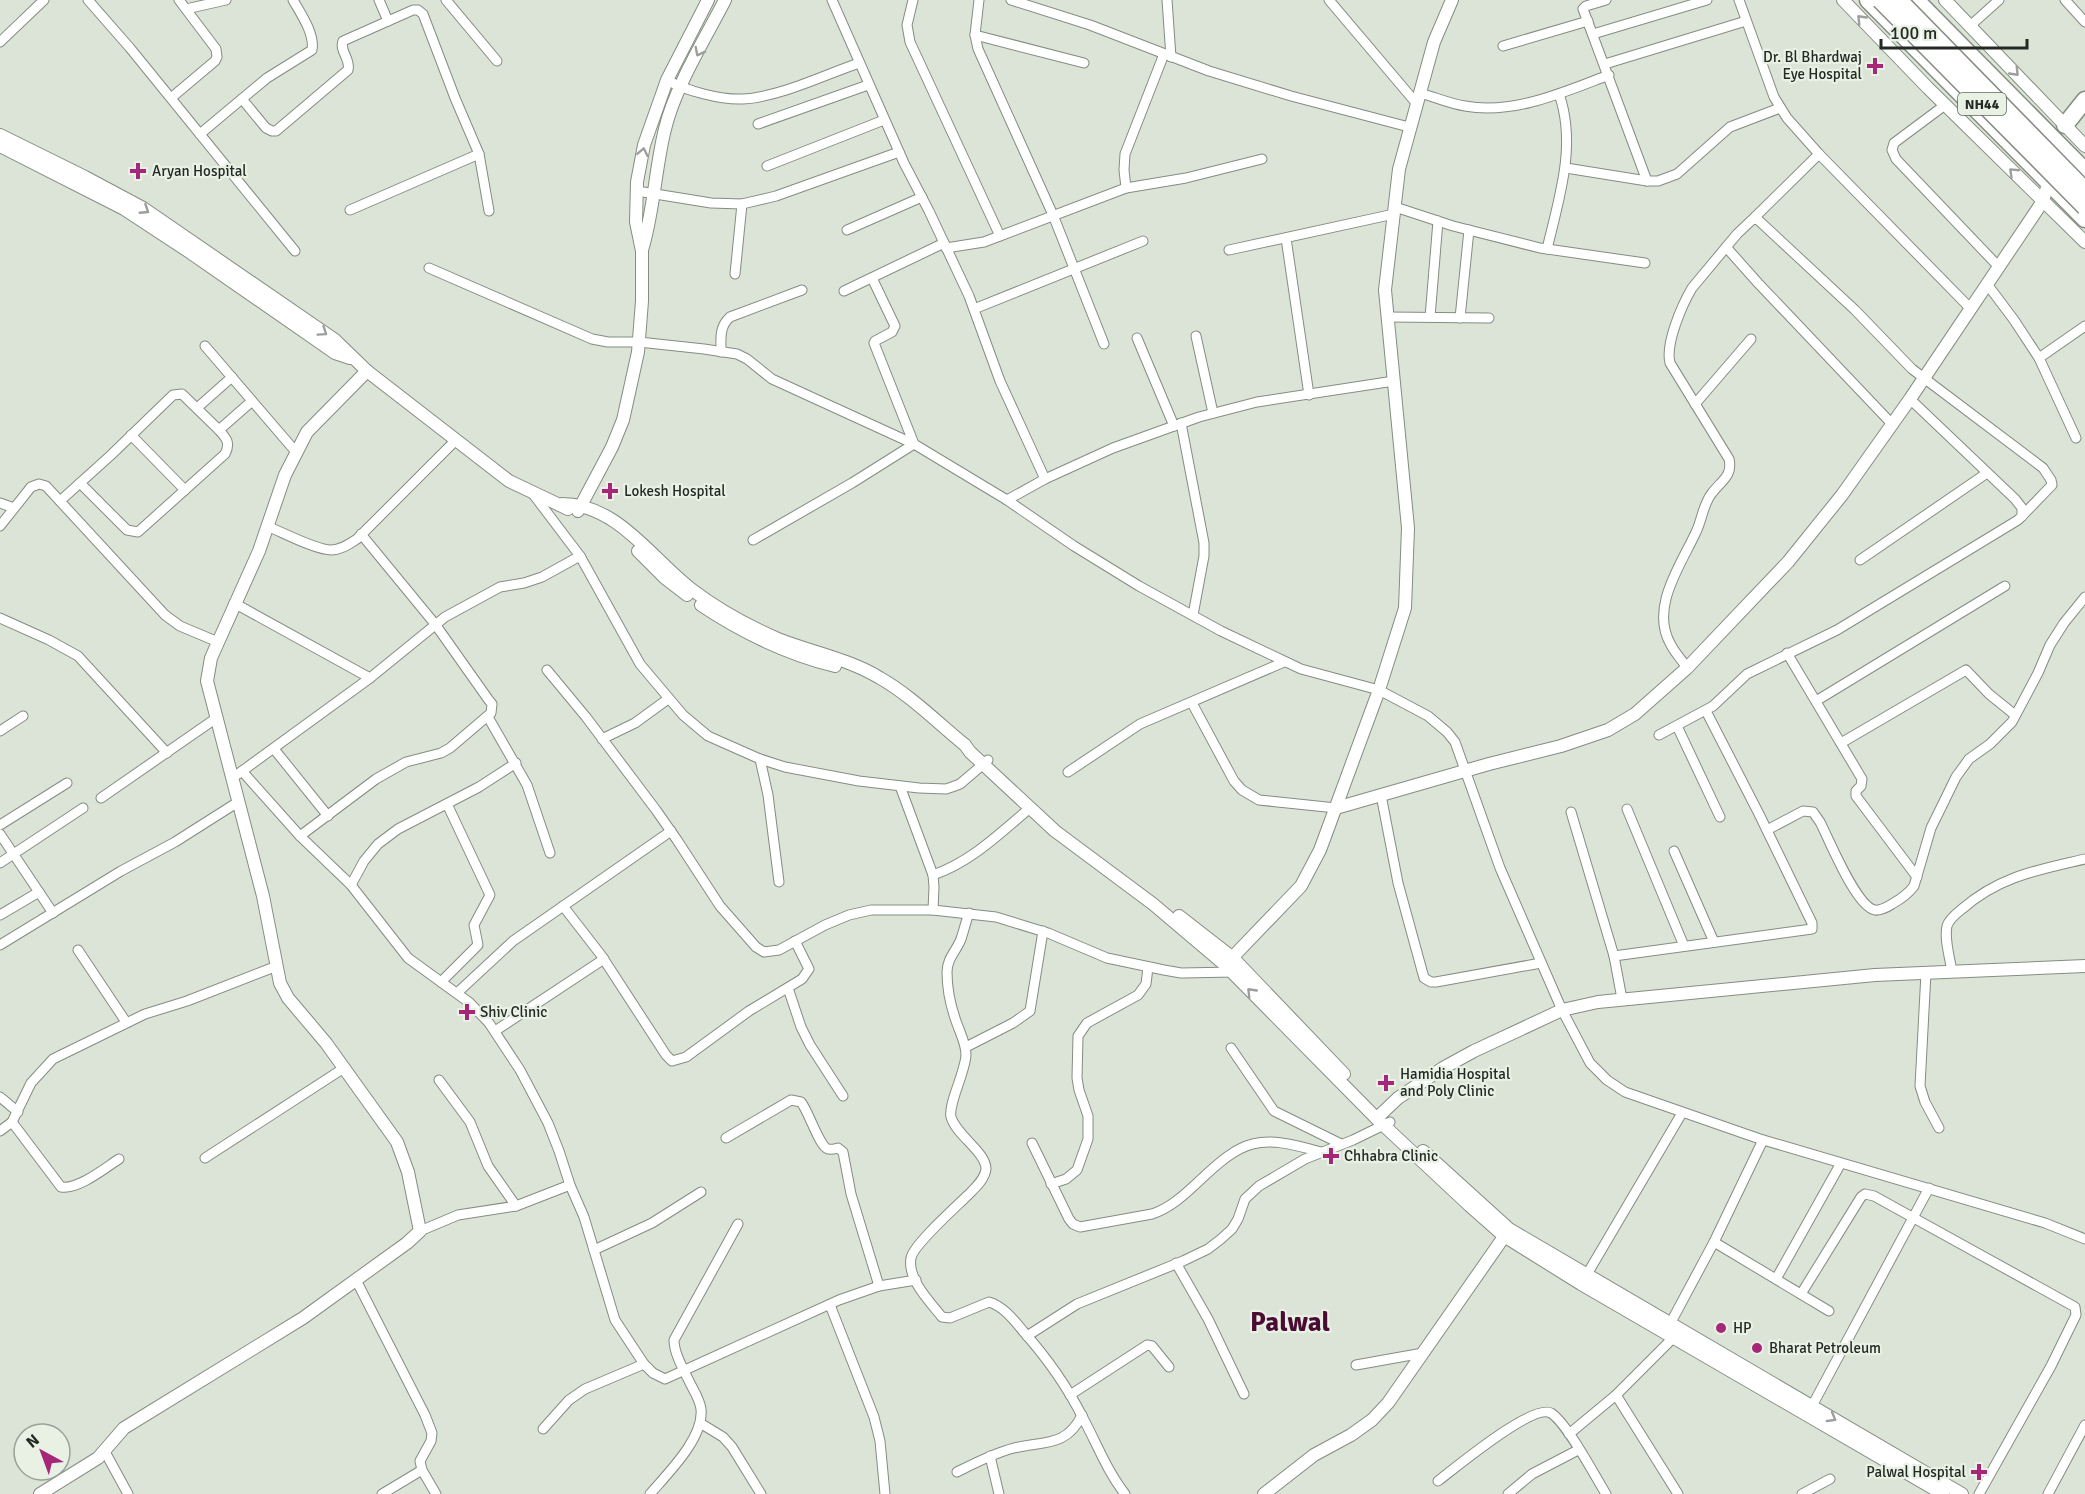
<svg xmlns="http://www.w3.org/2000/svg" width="2085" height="1494" font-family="Signika,sans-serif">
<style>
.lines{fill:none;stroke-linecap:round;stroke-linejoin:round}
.street-casing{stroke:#848d81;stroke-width:11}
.secondary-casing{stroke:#848d81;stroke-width:14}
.highway-casing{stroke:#848d81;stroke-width:19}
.street{stroke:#fff;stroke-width:9}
.secondary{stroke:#fff;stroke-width:12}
.highway{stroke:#fff;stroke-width:16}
.highway-bridge-casing{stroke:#848d81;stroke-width:19;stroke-linecap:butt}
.highway-bridge{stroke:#fff;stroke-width:16}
.oneway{stroke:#9d9f9c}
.poi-dot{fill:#a62778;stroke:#e8f1e4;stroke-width:2}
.labels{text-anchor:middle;stroke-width:4.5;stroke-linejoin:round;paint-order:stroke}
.shield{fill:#e8f1e4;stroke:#60655e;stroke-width:1.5}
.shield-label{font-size:14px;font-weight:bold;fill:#252924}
.poi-label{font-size:15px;fill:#252924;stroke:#e8f1e4;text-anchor:start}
.town-label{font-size:27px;font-weight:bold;fill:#490c33;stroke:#e8f1e4}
</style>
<rect width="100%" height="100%" fill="#dbe4d7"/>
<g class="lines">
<defs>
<g id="street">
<polyline points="88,0 130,48 295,251"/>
<polyline points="379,0 388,21"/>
<polyline points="446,0 497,61"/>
<polyline points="832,0 904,163 929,211 969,296 1000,381 1045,479"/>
<polyline points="913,0 907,25 910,42 1000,236"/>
<polyline points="979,0 975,35 978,49 1053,215 1104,344"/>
<polyline points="1011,0 1090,25 1209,71 1291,96 1409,127"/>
<polyline points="1167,0 1171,57"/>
<polyline points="1329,0 1417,104"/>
<polyline points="1606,0 1586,6 1583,9 1647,181"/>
<polyline points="1739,0 1774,97 1787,118 1819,154 1970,308"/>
<polyline points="2065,0 2085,22"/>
<polyline points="186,9 226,0"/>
<polyline points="1970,26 1999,0"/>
<polyline points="1593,34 1707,0"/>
<polyline points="975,35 1084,63"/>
<polyline points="0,42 44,0"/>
<polyline points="1503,46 1588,21"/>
<polyline points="1605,64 1746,21"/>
<path d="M667 80C686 91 721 100 743 99 780 97 824 75 859 63"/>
<path d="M1420 93C1435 97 1450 104 1465 106 1514 115 1564 92 1609 75"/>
<polyline points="171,98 215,61 217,57 216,49 179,0"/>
<path d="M242 99 266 128 272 131H276L348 70C351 59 339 51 343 41L413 10H418L423 14 455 98 479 154 489 211"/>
<polyline points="1945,105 1894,143 1892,150 1896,159 1998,266"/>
<polyline points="758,124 868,85"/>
<path d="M200 134 267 78 312 50C315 34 301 14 293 0"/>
<polyline points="767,166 884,120"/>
<polyline points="1566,168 1647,181 1658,181 1677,174 1730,127 1780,108"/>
<polyline points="1126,188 1186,178 1262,159"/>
<polyline points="637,191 711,203 742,204 776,196 899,152"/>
<polyline points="1395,207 1453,226 1540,248 1645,263"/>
<polyline points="350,210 479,154"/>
<polyline points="1755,217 1819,154"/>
<polyline points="847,230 922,197"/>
<polyline points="1286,238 1309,395"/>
<polyline points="1726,247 1758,283 1892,424"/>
<polyline points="946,248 984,242 1126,188 1124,170 1125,154 1164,54"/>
<path d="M1547 249C1559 198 1577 145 1559 94"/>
<polyline points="1229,250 1394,214"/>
<polyline points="429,268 592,339 608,342 639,342 704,349 737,354 747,359 772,379 914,444 1007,500 1074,546 1139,586 1221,631 1301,669 1379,690 1428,716 1447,732 1455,742 1500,868 1562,1010 1590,1063 1607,1080 1625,1092 1760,1139 2045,1223 2085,1239"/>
<polyline points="735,274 742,204"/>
<polyline points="1987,284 2014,320 2039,358 2076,438"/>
<polyline points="844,291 944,243"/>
<polyline points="974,309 1143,241"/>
<polyline points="1388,317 1489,318"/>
<polyline points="1430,317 1438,221"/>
<polyline points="1460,318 1469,230"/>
<polyline points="1196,336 1213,413"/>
<polyline points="1137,338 1174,426"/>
<polyline points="205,346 296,452"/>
<path d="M721 352C721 338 719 327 730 317L802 290"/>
<polyline points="2039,358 2085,326"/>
<polyline points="1695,404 1751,339"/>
<polyline points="197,408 232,377"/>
<polyline points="1181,423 1204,543 1204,556 1193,615"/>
<polyline points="131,435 185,490"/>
<path d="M80 483 127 530 138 532 225 454C231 443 226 438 219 430"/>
<polyline points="533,494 580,556 640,664 683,715 708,736 760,759 785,767 859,781 919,788 946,789 952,787 960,784 988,760"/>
<polyline points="1007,500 1045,479 1113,448 1199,417 1257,402 1394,381"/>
<polyline points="60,501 111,455 173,395 182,394 219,430 252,401"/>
<polyline points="0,503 14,508"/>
<polyline points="0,526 31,487 39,484 46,486 165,615 180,626 218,642"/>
<path d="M267 526C282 532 316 550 331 550 341 550 349 544 357 539L456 440"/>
<polyline points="753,540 852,483 914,444 874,343 875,341 892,332 895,326 872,278"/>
<polyline points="1860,560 1987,473"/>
<polyline points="234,603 370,678"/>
<polyline points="0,618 49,640 78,656 167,753"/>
<polyline points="1787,653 1862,779 1861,786 1856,791 1856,796 1917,877"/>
<path d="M1687 668C1682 660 1675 653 1671 645 1649 608 1681 565 1696 532 1702 520 1703 504 1712 493 1721 481 1733 476 1729 459L1670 363C1665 344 1682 305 1692 288L1737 234 1755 217 1855 310 1912 369 2043 468 2051 480 2052 485 2022 516"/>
<polyline points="547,670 586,717 656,810 677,840 720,906 756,947 764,952 779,950 825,925 849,915 871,910 933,910 996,917 1048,933 1107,958 1164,970 1181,973 1235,972"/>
<polyline points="1816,701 2005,586"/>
<polyline points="1192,703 1234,781 1242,790 1259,800 1336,808"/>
<polyline points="488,717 527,785 550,853"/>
<polyline points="1677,726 1720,817"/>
<polyline points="0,731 23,716"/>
<polyline points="1659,735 1713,706 1747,674 1837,630 2018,520 2022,516 2022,508 2015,499 1910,399"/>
<polyline points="602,739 635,723 668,699"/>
<polyline points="1841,743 1966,670 1989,694 2015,715"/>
<polyline points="274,749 328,816"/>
<polyline points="760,759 768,795 779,882"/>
<polyline points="242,771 300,836 351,885 408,958 470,1003 489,1023 520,1070 548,1123 559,1151 570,1185"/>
<polyline points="1068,772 1140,724 1284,662"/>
<polyline points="238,774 370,678 445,617 500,587 524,583 542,577 580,556"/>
<polyline points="900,786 933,875 934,887 933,910"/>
<polyline points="1381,795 1398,883 1424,978 1431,982 1436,982 1541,963"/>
<polyline points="101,798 215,719"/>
<polyline points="1627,809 1684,946"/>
<polyline points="1571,812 1614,956 1622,999"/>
<polyline points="0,825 67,783"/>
<path d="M1767 830 1803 811 1813 812 1820 822C1829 839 1856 907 1875 910 1881 911 1887 907 1892 904 1901 899 1908 894 1914 886L1931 828 1956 777 1969 759 1990 744 2012 722 2038 673 2050 645 2064 623 2085 597"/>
<polyline points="0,834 53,913"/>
<polyline points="300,836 376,779 406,762 441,753 450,748 491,713 492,704 488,699 435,624 361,534"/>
<polyline points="1674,851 1714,942"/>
<polyline points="0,863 83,808"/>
<path d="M933 875C971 862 999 834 1030 808"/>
<polyline points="351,885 364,861 378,844 398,829 479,787 516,763"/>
<polyline points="563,906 601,955 666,1055 672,1061 686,1057 749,1011 802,979 809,969 795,941"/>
<path d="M969 913C966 921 964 930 961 939 957 950 947 958 947 972 947 987 951 1007 956 1021 960 1033 966 1043 966 1055 965 1073 948 1104 951 1117 956 1135 986 1152 986 1169 985 1179 975 1188 968 1195 957 1206 913 1245 911 1258 907 1279 930 1302 942 1317L950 1318 989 1302C1003 1306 1014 1320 1023 1331 1047 1358 1067 1386 1083 1418 1097 1444 1107 1471 1125 1494"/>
<polyline points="0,915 39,892"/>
<polyline points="0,945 121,871 175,842 238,802"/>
<polyline points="78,950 126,1022"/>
<polyline points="1614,956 1812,929 1812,923 1759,814 1706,711"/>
<path d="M1952 972C1950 958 1944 939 1947 926 1949 919 1957 913 1962 909 2000 876 2038 870 2085 859"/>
<polyline points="1926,973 1920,1086 1925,1102 1939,1128"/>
<polyline points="441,982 478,945 474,925 490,895 447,804"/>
<polyline points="788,988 801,1027 810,1045 843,1096"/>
<polyline points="457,993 513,941 671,831"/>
<polyline points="495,1031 604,959"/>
<polyline points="966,1047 1013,1023 1030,1011 1043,931"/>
<polyline points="1231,1048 1274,1111 1341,1144"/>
<polyline points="439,1080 470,1122 488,1166 516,1206"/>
<polyline points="0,1097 18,1112"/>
<path d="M12 1122 61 1187C78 1190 105 1168 119 1159"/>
<polyline points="0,1131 12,1122 31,1083 53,1059 145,1014 187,1001 277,966"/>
<path d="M726 1138 791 1100 801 1102C809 1112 819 1146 828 1149 832 1150 834 1149 838 1148L843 1152 851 1194 879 1286"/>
<path d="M1032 1143 1069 1219 1073 1224 1080 1227 1152 1214C1170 1208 1183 1196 1197 1183 1244 1138 1258 1134 1321 1152"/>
<polyline points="205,1158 344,1068"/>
<polyline points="1051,1184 1066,1179 1077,1170 1088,1139 1088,1116 1079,1090 1077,1078 1078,1036 1087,1023 1138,995 1146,984 1148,967"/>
<polyline points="420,1231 458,1215 516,1206 570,1185 584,1217 615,1320 644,1364 653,1373 665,1379 839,1300 879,1286 916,1280"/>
<polyline points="1714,1242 1829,1311"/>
<polyline points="594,1250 652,1223 701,1192"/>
<polyline points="1176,1263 1208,1319 1244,1394"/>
<polyline points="1586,1276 1682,1113"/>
<polyline points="1776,1279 1841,1163"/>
<polyline points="356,1280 425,1415 432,1433 431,1441 420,1461 422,1470 436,1494"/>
<polyline points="1801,1294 1861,1197 1865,1194 1874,1196 2075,1307 2076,1315 2051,1366 1979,1494"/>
<polyline points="830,1305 874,1417 880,1441 885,1494"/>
<polyline points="1670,1324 1714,1242 1763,1140"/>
<polyline points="1027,1336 1077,1304 1183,1261 1208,1249 1221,1239 1232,1229 1238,1219 1245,1199 1259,1186 1305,1159 1353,1140 1390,1122"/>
<polyline points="1356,1365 1423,1353"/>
<polyline points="1070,1395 1147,1345 1152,1346 1169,1367"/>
<polyline points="1616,1395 1678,1494"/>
<polyline points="1812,1406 1929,1188"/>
<polyline points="700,1423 723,1437 732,1447 761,1494"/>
<polyline points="543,1429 569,1400 585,1389 644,1364"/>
<polyline points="1569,1434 1616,1395 1677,1334"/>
<polyline points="104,1450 128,1494"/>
<polyline points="990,1456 999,1494"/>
<path d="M957 1472C975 1463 994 1453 1014 1448 1043 1441 1067 1447 1082 1415"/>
<path d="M1438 1481C1455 1468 1533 1403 1551 1413 1567 1423 1595 1476 1606 1494"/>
<polyline points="382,1494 422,1470"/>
<path d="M650 1494C668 1473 704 1438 701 1409 700 1400 694 1391 690 1383 684 1370 674 1354 674 1340L738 1224"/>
<polyline points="1508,1494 1532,1474 1578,1450"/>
<polyline points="1802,1494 1830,1479"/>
<polyline points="2048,1494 2085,1425"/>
</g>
<g id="secondary">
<polyline points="1843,0 1928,88 2085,242"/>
<polyline points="1945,0 2085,146"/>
<polyline points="0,135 85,177 143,208 335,340 367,371 509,481 568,509"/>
<polyline points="0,146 124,209 191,253 325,346 335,353 350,358"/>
<path d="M642 250C654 211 655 169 665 129 675 87 705 39 725 0"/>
<path d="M562 504C617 504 651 558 691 589 717 609 748 626 778 639 811 652 849 659 880 678 910 695 938 723 965 745L970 752 1055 831 1153 904 1225 965 1378 1120 1470 1206 1504 1236 1581 1284 1943 1494"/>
<polyline points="578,511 612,447 623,420 638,352 642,301 642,251 636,222 637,182 644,145 667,80 708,0"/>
<polyline points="638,551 665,578 687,595"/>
<path d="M701 605C743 633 786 654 835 666"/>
<polyline points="1336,808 1489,764 1561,746 1608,730 1635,714 1687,668 1788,562 1842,495 1910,399 2043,201 2050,177"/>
<polyline points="1179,916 1233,958 1344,1074"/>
<polyline points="1228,962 1301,886 1320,850 1379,690 1405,608 1408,528 1385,290 1399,169 1434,42 1452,0"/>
<polyline points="1377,1118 1398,1098 1443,1068 1474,1051 1562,1010 1598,1002 1875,975 2085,966"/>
<polyline points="1423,1151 1509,1229 1962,1494"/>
<polyline points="40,1494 98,1458 124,1428 303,1318 407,1243 420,1231 408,1172 397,1142 326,1043 288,998 280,983 263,896 207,681 211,658 259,551 285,475 307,432 367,371"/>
<polyline points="1264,1494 1314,1455 1351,1435 1372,1420 1388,1403 1508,1231"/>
</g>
<g id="highway">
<polyline points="1868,0 2085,219"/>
<polyline points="1916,0 2085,171"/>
<polyline points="2065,125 2085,100"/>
</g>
</defs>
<!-- street casing -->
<use href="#street" class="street-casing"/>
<!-- secondary casing -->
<use href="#secondary" class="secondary-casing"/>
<!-- highway casing -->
<use href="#highway" class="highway-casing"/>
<!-- street -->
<use href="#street" class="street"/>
<!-- secondary -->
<use href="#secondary" class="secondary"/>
<!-- highway -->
<use href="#highway" class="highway"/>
<defs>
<g id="highway-bridge">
<polyline points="1880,0 2085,207"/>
<polyline points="1899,0 2085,190"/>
</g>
</defs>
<!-- highway-bridge casing -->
<use href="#highway-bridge" class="highway-bridge-casing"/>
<!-- highway-bridge -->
<use href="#highway-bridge" class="highway-bridge"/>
</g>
<!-- one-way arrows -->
<defs><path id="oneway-chevron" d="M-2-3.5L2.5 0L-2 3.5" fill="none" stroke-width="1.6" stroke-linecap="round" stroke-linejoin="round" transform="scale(1.5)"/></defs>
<g class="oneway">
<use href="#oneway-chevron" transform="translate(1861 19) rotate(-134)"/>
<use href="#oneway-chevron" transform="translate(699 52) rotate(117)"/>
<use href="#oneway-chevron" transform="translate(2015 72) rotate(46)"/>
<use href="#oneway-chevron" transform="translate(643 152) rotate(-79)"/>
<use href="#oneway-chevron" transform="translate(2013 172) rotate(-136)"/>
<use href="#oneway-chevron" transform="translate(145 210) rotate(33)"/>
<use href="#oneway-chevron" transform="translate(323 332) rotate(34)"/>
<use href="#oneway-chevron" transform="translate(1251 992) rotate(-134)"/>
<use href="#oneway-chevron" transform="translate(1832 1418) rotate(30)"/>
</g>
<!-- markers -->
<g class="poi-dot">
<path d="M1872 57h6v6h6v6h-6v6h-6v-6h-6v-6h6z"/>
<path d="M135 162h6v6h6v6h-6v6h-6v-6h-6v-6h6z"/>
<path d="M607 482h6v6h6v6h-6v6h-6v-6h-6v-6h6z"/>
<path d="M464 1003h6v6h6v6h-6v6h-6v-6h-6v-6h6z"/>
<path d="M1383 1074h6v6h6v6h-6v6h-6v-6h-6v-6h6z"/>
<path d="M1328 1147h6v6h6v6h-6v6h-6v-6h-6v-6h6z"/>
<circle cx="1721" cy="1328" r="6"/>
<circle cx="1757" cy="1348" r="6"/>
<path d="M1976 1463h6v6h6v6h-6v6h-6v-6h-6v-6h6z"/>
</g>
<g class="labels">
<!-- shield labels -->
<rect class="shield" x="1958" y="93" width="48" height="22" rx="4.5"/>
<g class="shield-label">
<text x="1982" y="109">NH44</text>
</g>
<!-- poi labels -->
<g class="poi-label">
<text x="1862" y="62" text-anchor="end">Dr. Bl Bhardwaj<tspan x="1862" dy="17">Eye Hospital</tspan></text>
<text x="152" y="176">Aryan Hospital</text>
<text x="624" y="496">Lokesh Hospital</text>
<text x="480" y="1017">Shiv Clinic</text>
<text x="1400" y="1079">Hamidia Hospital<tspan x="1400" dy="17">and Poly Clinic</tspan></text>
<text x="1344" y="1161">Chhabra Clinic</text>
<text x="1733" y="1333">HP</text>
<text x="1769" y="1353">Bharat Petroleum</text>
<text x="1966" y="1477" text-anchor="end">Palwal Hospital</text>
</g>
<!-- town labels -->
<g class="town-label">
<text x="1290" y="1331">Palwal</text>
</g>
</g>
<!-- north arrow -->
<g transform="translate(42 1452) rotate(319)"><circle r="28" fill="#e8f1e4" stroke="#9aa197" stroke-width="1.5"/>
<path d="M0-4.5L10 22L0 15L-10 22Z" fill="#a62778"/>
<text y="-9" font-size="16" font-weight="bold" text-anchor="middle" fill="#252924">N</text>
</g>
<!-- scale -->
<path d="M1881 39v9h146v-9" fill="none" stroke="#252924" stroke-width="3"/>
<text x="1890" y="39" font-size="18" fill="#252924" stroke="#e8f1e4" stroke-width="4.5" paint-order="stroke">100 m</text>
</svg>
